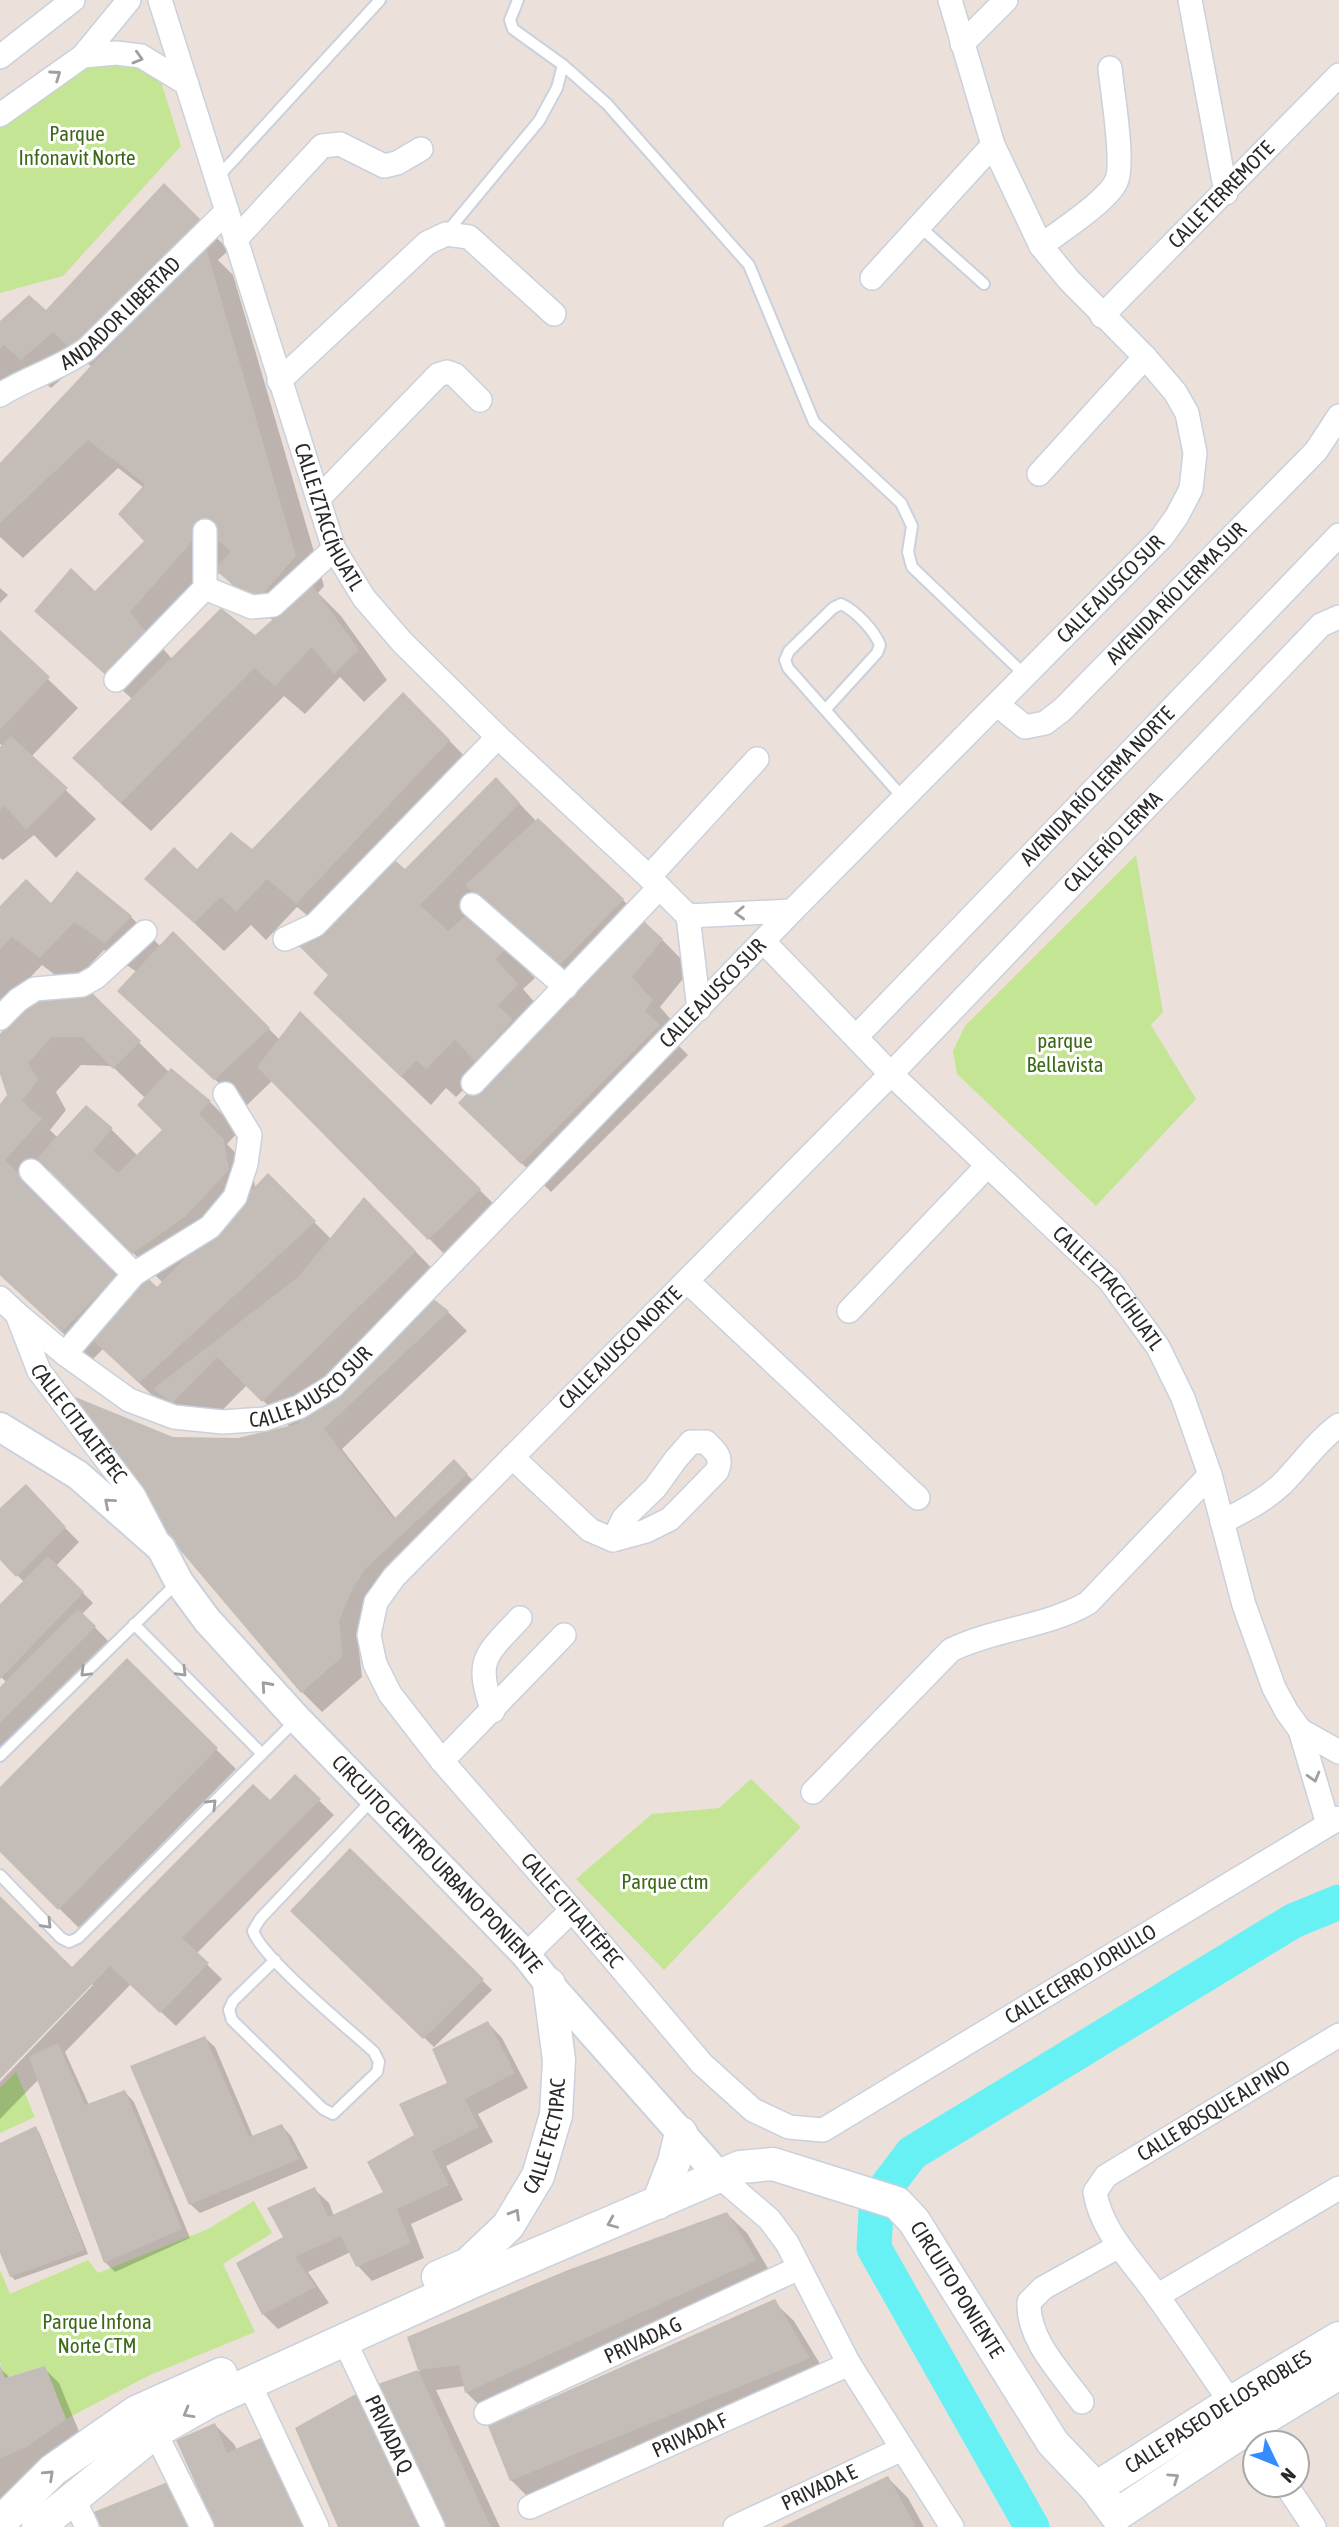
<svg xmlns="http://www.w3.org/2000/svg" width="1339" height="2527" font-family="'Asap Condensed',sans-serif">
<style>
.green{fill:#c4e694}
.shadow{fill:#0003;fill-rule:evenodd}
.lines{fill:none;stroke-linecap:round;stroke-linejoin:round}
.river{stroke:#68f1f4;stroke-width:35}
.building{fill:#c4bcb6}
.service-casing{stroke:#c9d1dc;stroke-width:14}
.minor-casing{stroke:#c9d1dc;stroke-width:26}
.tertiary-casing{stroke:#c9d1dc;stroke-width:32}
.secondary-casing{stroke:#c9d1dc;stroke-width:35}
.service{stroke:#fff;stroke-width:10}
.minor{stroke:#fff;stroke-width:23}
.tertiary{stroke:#fff;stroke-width:28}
.secondary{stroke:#fff;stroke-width:32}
.oneway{stroke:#9f9f9f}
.labels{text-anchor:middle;stroke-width:6;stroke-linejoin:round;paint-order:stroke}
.park-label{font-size:21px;fill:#3c6917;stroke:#fff}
.street-label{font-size:21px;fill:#292929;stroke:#fff}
</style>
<rect width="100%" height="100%" fill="#ece0db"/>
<!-- green -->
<g class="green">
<polygon points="84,43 157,68 181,146 63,276 0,293 0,109"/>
<polygon points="1136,855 1163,1012 1151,1025 1196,1099 1096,1206 957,1074 953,1051 965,1026"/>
<polygon points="751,1779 801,1827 664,1970 576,1879 652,1814 719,1808"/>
<polygon points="16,2072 35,2117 0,2133 0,2088"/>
<polygon points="254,2201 272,2233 223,2264 255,2332 150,2375 66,2419 45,2366 4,2378 0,2362 0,2270 10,2294 88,2260 98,2273 208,2229"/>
</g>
<!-- shadow -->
<g class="shadow">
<path d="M164 186 229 250 218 260 233 275 324 586 318 593 341 616 387 680 364 702 340 677 305 714 284 696 151 831 103 787 132 699 36 611 95 594 147 541 144 488 118 468 23 558 0 537V466L92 367 83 360 51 388 34 373 0 393V324L46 312ZM220 572 245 598 274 621 255 637 172 659 158 643Z"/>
<polygon points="0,588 8,595 0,603"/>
<polygon points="0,633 78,708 31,757 96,819 56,858 34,835 3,860 0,858 0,749 3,746 0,744"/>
<path d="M432 723 478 770 393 861 405 872 496 779 537 822 623 900 691 969 660 1007 681 1031 674 1041 688 1055 551 1192 461 1103 489 1074 484 1069 456 1097 446 1088 431 1105 344 1022 330 975 320 926 297 907 266 940 251 925 224 951 147 879 197 871 252 851ZM506 949 572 987 546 1015 523 989 535 978Z"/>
<polygon points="77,873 131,917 161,947 173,933 280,1040 301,1013 509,1219 458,1268 273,1080 245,1107 119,991 137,972 104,950 70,986 42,965 0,1009 0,909 52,905"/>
<path d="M85 989 169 1072 210 1102 239 1131 227 1144 253 1171 255 1188 268 1175 331 1239 393 1228 444 1281 428 1297 448 1312 467 1331 342 1449 396 1519 454 1462 487 1494 371 1610 358 1641 362 1677 322 1712 302 1692 173 1439H239L291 1428 247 1385 202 1431 169 1411 103 1349 92 1360 0 1275V1107L9 1095 0 1068V1037ZM81 1065 112 1066 145 1098 164 1130 138 1156 111 1129 58 1138 50 1130 66 1110 56 1092ZM51 1170 163 1283 157 1289 133 1292 33 1190Z"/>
<polygon points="25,1487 79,1542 56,1566 93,1603 82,1614 114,1647 0,1763 0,1690 7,1683 0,1676 0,1607 24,1582 0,1558 0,1511"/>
<polygon points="127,1661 236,1769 79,1928 0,1850 0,1789"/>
<polygon points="295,1777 334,1815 196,1954 222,1979 176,2026 131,1984 65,2052 89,2105 125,2092 134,2102 190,2238 115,2272 105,2262 39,2079 0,2119 0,2082 93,1985 89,1981 0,2077 0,1898 72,1969 270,1803"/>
<polygon points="350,1850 492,1990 434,2047 292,1911"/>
<polygon points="488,2023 502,2038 528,2088 478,2114 493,2142 446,2166 463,2200 411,2224 424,2258 372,2281 358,2266 351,2252 308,2272 329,2303 278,2329 263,2314 285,2237 314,2189 329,2203 334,2216 385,2193 416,2136"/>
<polygon points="205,2038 215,2047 253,2137 282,2126 291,2136 308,2168 200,2213 190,2204"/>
<polygon points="35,2128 39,2132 88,2254 15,2280 11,2276 0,2248 0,2145"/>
<polygon points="727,2214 747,2233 775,2280 486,2412 466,2392 465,2386 436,2390 500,2527 445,2527 378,2386 420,2371 409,2338"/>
<polygon points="774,2302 794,2321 828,2377 531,2500 511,2480"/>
<polygon points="0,2368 10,2378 44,2368 59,2383 80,2434 55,2476 0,2498"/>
<polygon points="215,2425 234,2444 237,2450 217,2527"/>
<polygon points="888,2478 908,2498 924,2527 786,2527"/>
</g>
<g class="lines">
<!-- river -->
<g class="river">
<polyline points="887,2186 912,2153 1293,1921 1339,1902"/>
<polyline points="876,2212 874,2248 1032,2527"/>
</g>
</g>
<!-- building -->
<g class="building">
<polygon points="164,183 201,220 72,350 53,332 21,360 4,345 0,349 0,321 29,295 46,310"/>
<polygon points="205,244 296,556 255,603 214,569 231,551 203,529 130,612 148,634 107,676 34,611 71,568 95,591 144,541 118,514 145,484 88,440 0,523 0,463"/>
<polygon points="312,585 359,650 334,674 312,647 275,686 254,668 121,803 72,758 221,608 255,635"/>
<polygon points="0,630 50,677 0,730"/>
<polygon points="403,692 450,740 296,904 267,879 236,912 221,897 194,923 144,879 174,847 197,869 231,832 252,849"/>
<polygon points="11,736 68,788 26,830 5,806 0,810 0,747"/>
<polygon points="496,777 520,803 420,905 448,931 470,912 507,948 496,959 518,984 498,1006 513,1020 475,1062 455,1039 426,1069 416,1060 401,1077 313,993 328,975 298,945 390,856 405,869"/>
<polygon points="538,818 624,899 554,971 465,885"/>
<polygon points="77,871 132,916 105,943 74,922 40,958 12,937 0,950 0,906 26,879 51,903"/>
<polygon points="638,916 663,939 632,977 653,1000 645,1011 660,1025 521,1164 458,1103"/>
<polygon points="173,931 270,1028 214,1080 117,991"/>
<polygon points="86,987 141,1041 113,1069 82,1037 52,1037 28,1063 38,1080 22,1101 42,1119 5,1160 118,1274 62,1332 0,1275 0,1104 7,1095 0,1074 0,1034 33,998"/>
<polygon points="300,1011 481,1189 428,1240 257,1067"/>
<polygon points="171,1068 211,1101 199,1114 224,1140 229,1170 186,1216 132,1254 37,1158 86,1105 113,1128 93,1151 118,1173 162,1130 137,1105"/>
<polygon points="268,1173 316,1221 139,1383 87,1335 146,1276 157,1287"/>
<polygon points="364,1197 416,1251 262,1402 217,1357 172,1403 153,1389 298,1277"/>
<polygon points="427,1294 449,1311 324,1429 394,1519 454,1459 468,1474 366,1568 352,1590 339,1621 343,1656 301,1693 164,1531 68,1394 173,1437 238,1438 297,1424"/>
<polygon points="26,1484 66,1527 16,1577 0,1560 0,1508"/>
<polygon points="48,1556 84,1592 0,1679 0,1604"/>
<polygon points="78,1609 96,1626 0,1723 0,1687"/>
<polygon points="127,1658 218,1748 58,1910 0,1852 0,1787"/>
<polygon points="295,1774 321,1799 182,1938 209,1963 160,2013 110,1966 0,2079 0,1896 72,1967 253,1784 270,1800"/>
<polygon points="350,1848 484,1979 423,2039 290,1911"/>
<polygon points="488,2021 515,2073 465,2099 479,2127 432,2151 449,2185 397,2209 411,2243 356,2267 341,2236 295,2257 316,2287 262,2315 236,2263 283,2237 267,2208 315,2187 328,2217 383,2192 367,2162 414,2135 399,2104 447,2083 432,2049"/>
<polygon points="205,2036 249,2137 282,2124 299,2159 189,2205 130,2066"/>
<polygon points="58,2043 85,2105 125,2090 182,2229 104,2263 29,2057"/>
<polygon points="36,2126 85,2250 10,2277 0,2253 0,2143"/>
<polygon points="727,2212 757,2260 465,2393 459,2365 418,2370 407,2337 568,2270"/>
<polygon points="775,2299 810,2358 510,2481 488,2426"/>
<polygon points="0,2365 5,2378 45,2366 66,2419 27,2447 0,2458"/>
<polygon points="418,2370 491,2527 443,2527 375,2385"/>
<polygon points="363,2390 421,2527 338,2527 295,2428"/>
<polygon points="215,2423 227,2453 263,2437 305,2527 215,2527 176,2440"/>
<polygon points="888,2476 916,2527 781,2527"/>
<polygon points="175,2479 198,2527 101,2527 94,2512"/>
</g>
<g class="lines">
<defs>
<g id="service">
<polyline points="563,65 607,104 749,265 814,422 901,503 912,526 908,552 912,567 1026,676"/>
<polyline points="216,179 380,0"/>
<polyline points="919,226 984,284"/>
<polyline points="447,232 539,121 557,88 563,65 513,29 510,20 518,0"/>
<path d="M825 710 877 653 880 645C874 630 856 611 841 604L833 608 789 651 785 660 788 668 904 799"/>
<polyline points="134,1624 262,1754"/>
<polyline points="0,1756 178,1582"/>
<polyline points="0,1875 61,1938 69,1942 78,1938 297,1719"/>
<path d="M275 1960 233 2001 229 2010 232 2020 323 2109 333 2114 377 2072 379 2062 374 2052C349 2029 262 1958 253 1931L260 1919 373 1799"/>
</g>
<g id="minor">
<path id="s1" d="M160 0 334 549 364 598 402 642 498 737 649 877 688 916 699 1009"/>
<polyline points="1190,0 1226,193"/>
<polyline points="962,44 1006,0"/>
<polyline points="83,56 116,53 141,56 187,84"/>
<polyline points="0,57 73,0"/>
<polyline points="0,115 83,56 129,0"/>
<polyline points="235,240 322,146 340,144 384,166 397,163 421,149"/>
<path d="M1041 246C1060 231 1106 202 1116 182 1125 165 1112 90 1110 68"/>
<polyline points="872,278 993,145"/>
<path id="s2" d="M1102 316 1339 75"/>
<polyline points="279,381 427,243 446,234 469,237 554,314"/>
<path id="s3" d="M0 395C28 377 60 369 87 349L227 211"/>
<polyline points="1039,474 1145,357"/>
<polyline points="319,498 438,375 447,372 455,375 480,400"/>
<polyline points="205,588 205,531"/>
<path id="s4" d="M1339 617 1321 625 891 1074 394 1577 376 1602 369 1635 375 1664 390 1694 442 1761 572 1910 702 2064 753 2110 789 2127 823 2130 1339 1818"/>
<polyline points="116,680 205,588 252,607 273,605 334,549"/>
<path id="s5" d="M998 705 1025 727 1045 723 1062 710 1316 451 1339 416"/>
<polyline points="649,877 757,759"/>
<polyline points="472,905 566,987"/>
<polyline points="688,916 792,911"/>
<polyline points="285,939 315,925 498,737"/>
<path id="s6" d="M763 941 891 1074 1110 1281 1158 1347 1183 1398 1210 1475 1244 1605 1274 1688 1287 1712 1300 1730 1328 1824"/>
<polyline points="0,1018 18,1000 35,989 82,985 96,977 145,932"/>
<path id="s7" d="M856 1037 1339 535"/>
<polyline points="473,1083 659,888"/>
<polyline points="31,1171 134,1274"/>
<polyline points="687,1281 918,1498"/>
<path id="s8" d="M0 1298 17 1314 39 1371 134 1496 157 1540"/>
<polyline points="849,1311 987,1166"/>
<path id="s9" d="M17 1314 65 1354 129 1400 174 1417 223 1422 265 1419 299 1407 333 1386 792 911 1162 537 1177 516 1191 489 1195 453 1187 413 1175 392 1145 357 1069 280 1041 246 993 145 950 0"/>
<polyline points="65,1354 134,1274 210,1227 235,1197 246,1164 250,1135 225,1094"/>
<path d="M512 1457 590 1530 613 1540 646 1531 670 1519 717 1471C723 1457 716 1452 706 1442H691L676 1459 655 1488 624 1518 613 1540"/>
<path d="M1222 1522C1243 1511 1264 1501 1282 1484 1301 1465 1317 1441 1339 1425"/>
<path d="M493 1711C474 1659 486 1655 520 1618"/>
<polyline points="1300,1730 1339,1752"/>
<polyline points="442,1761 564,1635"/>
<path d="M813 1792 951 1650C994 1629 1046 1627 1088 1603L1210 1475"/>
<polyline points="526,1955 572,1910"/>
<polyline points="720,2177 769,2219 787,2243 849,2364 952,2527"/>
<polyline points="1157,2296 1339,2188"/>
<path id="s10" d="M345 2342 433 2527"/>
<polyline points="249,2383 317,2527"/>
<path d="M1082 2402C1061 2373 1027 2339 1029 2302L1043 2288 1119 2246"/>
<path id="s11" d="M486 2413 799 2268"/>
<polyline points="155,2432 202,2527"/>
<path id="s12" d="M1258 2443C1225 2394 1192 2345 1158 2297 1135 2264 1101 2232 1095 2192L1106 2176 1339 2035"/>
<polyline points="1286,2485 1314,2527"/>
<polyline points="74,2500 87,2527"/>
<path id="s13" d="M530 2507 849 2364"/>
<path id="s14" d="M735 2527 902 2449"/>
</g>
<g id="tertiary">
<path id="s15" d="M0 1427 78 1475 161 1548 179 1582 207 1620 297 1719 526 1955 549 1984 720 2177"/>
</g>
<g id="secondary">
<polyline points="658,2203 674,2162 681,2133"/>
<path id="s16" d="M438 2277 468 2264 508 2226 538 2176 556 2115 559 2060 549 1984"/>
<path id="s17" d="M1096 2488 1230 2403 1339 2338"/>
<polyline points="0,2523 53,2470 136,2412 221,2374"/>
<path id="s18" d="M38 2527 155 2432 208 2402 474 2281 740 2167 773 2164 897 2203 914 2221 1053 2443 1096 2488 1116 2515 1248 2428 1339 2373"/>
</g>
</defs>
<!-- service casing -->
<use href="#service" class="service-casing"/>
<!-- minor casing -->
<use href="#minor" class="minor-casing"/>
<!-- tertiary casing -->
<use href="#tertiary" class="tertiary-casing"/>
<!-- secondary casing -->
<use href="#secondary" class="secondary-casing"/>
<!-- service -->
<use href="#service" class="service"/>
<!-- minor -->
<use href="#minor" class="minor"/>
<!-- tertiary -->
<use href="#tertiary" class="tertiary"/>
<!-- secondary -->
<use href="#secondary" class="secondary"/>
</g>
<!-- one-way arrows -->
<defs><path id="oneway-chevron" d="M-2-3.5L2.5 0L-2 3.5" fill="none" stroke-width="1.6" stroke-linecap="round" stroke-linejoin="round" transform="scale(1.75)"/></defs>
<g class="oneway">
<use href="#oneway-chevron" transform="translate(138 58) rotate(16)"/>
<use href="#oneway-chevron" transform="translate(56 75) rotate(-35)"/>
<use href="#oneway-chevron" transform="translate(740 913) rotate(178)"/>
<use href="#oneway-chevron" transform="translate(109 1503) rotate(-139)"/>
<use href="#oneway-chevron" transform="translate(85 1672) rotate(135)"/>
<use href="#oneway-chevron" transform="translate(182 1672) rotate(46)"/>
<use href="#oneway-chevron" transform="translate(266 1686) rotate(-132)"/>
<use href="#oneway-chevron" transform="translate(1314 1777) rotate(74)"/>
<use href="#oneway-chevron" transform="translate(212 1804) rotate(-45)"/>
<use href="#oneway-chevron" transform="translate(47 1924) rotate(46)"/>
<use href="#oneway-chevron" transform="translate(515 2214) rotate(-59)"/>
<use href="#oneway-chevron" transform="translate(612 2223) rotate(157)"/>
<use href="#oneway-chevron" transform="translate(188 2413) rotate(150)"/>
<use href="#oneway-chevron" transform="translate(49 2475) rotate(-43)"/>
<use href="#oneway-chevron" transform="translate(1174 2478) rotate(-34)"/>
</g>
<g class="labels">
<!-- park labels -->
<g class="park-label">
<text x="77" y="141">Parque<tspan x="77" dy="24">Infonavit Norte</tspan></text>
<text x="1065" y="1048">parque<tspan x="1065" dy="24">Bellavista</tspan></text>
<text x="665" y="1889">Parque ctm</text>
<text x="97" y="2329">Parque Infona<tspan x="97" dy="24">Norte CTM</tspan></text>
</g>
<!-- street labels -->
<g class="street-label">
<text dy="7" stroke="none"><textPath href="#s2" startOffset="170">CALLE TERREMOTE</textPath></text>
<text dy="7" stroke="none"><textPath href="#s3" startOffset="147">ANDADOR LIBERTAD</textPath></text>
<text dy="7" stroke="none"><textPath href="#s1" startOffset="544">CALLE IZTACCÍHUATL</textPath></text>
<text dy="7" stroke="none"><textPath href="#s9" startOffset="1470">CALLE AJUSCO SUR</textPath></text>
<text dy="7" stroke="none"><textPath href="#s5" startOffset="240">AVENIDA RÍO LERMA SUR</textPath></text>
<text dy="7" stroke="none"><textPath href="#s7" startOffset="348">AVENIDA RÍO LERMA NORTE</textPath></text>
<text transform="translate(1113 842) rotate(-46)" y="7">CALLE RÍO LERMA</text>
<text dy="7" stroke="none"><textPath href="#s9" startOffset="903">CALLE AJUSCO SUR</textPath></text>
<text dy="7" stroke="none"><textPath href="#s6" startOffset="490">CALLE IZTACCÍHUATL</textPath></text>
<text transform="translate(620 1348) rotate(-45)" y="7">CALLE AJUSCO NORTE</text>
<text dy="7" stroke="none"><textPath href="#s9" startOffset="336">CALLE AJUSCO SUR</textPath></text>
<text dy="7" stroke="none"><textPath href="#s8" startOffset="150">CALLE CITLALTÉPEC</textPath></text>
<text dy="7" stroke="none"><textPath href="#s15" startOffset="623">CIRCUITO CENTRO URBANO PONIENTE</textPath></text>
<text dy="7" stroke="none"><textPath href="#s4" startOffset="1759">CALLE CITLALTÉPEC</textPath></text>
<text dy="7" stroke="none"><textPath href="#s4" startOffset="2404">CALLE CERRO JORULLO</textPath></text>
<text dy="7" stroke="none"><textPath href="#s12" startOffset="446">CALLE BOSQUE ALPINO</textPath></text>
<text dy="7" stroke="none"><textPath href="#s16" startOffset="187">CALLE TECTIPAC</textPath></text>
<text dy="7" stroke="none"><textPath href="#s18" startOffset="1062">CIRCUITO PONIENTE</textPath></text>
<text dy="7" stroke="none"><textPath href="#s11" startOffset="173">PRIVADA G</textPath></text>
<text dy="7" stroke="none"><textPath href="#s17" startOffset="144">CALLE PASEO DE LOS ROBLES</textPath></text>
<text dy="7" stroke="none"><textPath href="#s10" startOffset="102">PRIVADA Q</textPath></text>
<text dy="7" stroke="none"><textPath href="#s13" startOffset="175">PRIVADA F</textPath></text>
<text dy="7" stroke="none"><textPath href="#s14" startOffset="93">PRIVADA E</textPath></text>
</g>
</g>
<!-- north arrow -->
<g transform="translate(1276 2464) rotate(133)"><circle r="33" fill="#ffffff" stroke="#a9a9a9" stroke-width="2"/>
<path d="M0-5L12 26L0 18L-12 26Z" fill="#358cff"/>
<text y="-10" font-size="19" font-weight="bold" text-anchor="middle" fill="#292929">N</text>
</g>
</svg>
